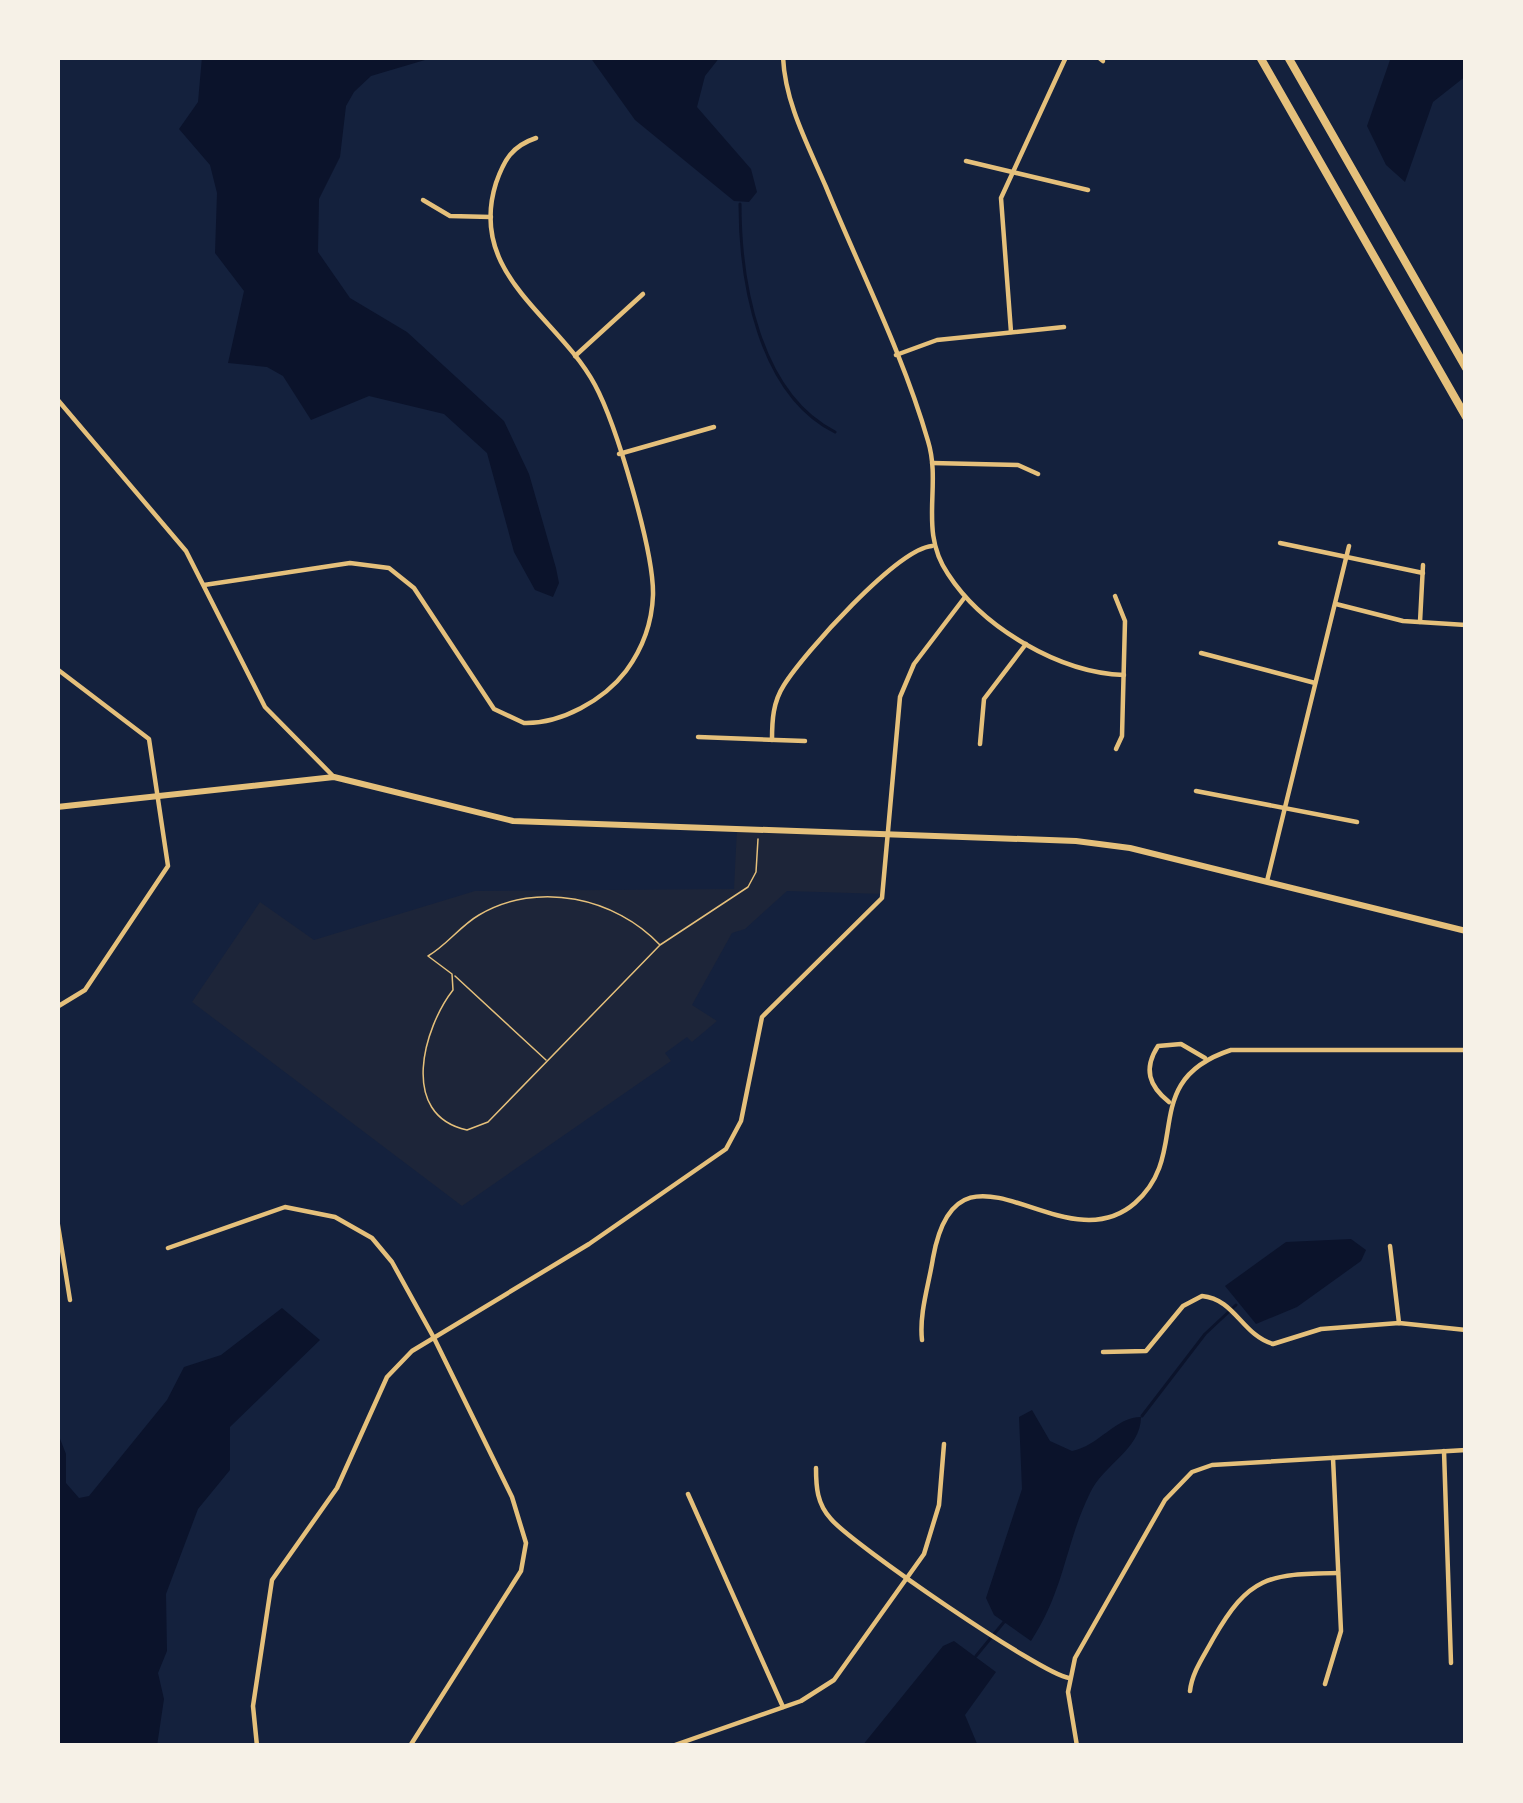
<svg xmlns="http://www.w3.org/2000/svg" width="1523" height="1803" font-family="Quicksand,sans-serif">
<style>
.green{fill:#1d2539}
.water{fill:#0b132b}
.lines{fill:none;stroke-linecap:round;stroke-linejoin:round}
.stream{stroke:#0b132b;stroke-width:3}
.path{stroke:#e5c07b;stroke-width:1.5}
.minor{stroke:#e5c07b;stroke-width:4.5}
.tertiary{stroke:#e5c07b;stroke-width:6}
.motorway{stroke:#e5c07b;stroke-width:8}
</style>
<rect width="100%" height="100%" fill="#14213d"/>
<!-- green -->
<polygon class="green" points="737,828 891,833 883,894 787,891 745,929 732,933 692,1005 717,1021 692,1042 687,1037 665,1053 671,1061 462,1206 192,1002 260,902 314,940 475,891 734,889"/>
<!-- water -->
<g class="water">
<polygon points="202,57 435,57 371,76 354,92 346,106 340,157 319,199 318,252 350,298 407,332 504,421 529,474 556,568 559,583 553,597 535,590 514,552 487,453 444,414 369,396 311,420 283,376 267,367 228,363 244,291 215,253 217,193 210,165 179,129 198,102"/>
<polygon points="590,57 720,57 705,76 697,107 751,169 757,192 749,202 734,201 635,120"/>
<polygon points="1391,57 1466,57 1466,76 1433,102 1405,182 1386,165 1367,126"/>
<polygon points="1351,1239 1366,1250 1361,1261 1297,1307 1256,1324 1225,1286 1286,1242"/>
<polygon points="282,1308 320,1340 230,1427 230,1470 198,1509 166,1594 167,1651 158,1673 164,1699 157,1746 57,1746 57,1431 66,1454 66,1483 79,1498 89,1496 167,1400 184,1367 221,1355"/>
<path d="M1032 1410 1050 1441 1072 1451C1099 1446 1115 1417 1141 1417 1141 1449 1103 1465 1090 1493 1065 1544 1065 1589 1031 1641L994 1615 986 1598 1022 1489 1019 1417Z"/>
<polygon points="954,1641 996,1672 965,1715 978,1746 862,1746 943,1646"/>
</g>
<g class="lines">
<!-- stream -->
<g class="stream">
<path d="M740 204C740 282 759 394 835 432"/>
<polyline points="1142,1416 1205,1334 1236,1305"/>
<polyline points="976,1656 1004,1622"/>
</g>
<!-- path -->
<g class="path">
<path d="M660 945 488 1122 467 1130C398 1115 424 1027 453 990L452 974 428 956C447 945 460 926 479 915 538 880 616 898 660 945L748 887 756 872 758 839"/>
<polyline points="455,976 546,1060"/>
</g>
<!-- minor -->
<g class="minor">
<path d="M783 57C785 103 808 145 826 187 860 270 903 354 928 441 942 487 918 530 948 574 983 628 1060 673 1124 675"/>
<polyline points="1098,57 1103,61"/>
<polyline points="966,161 1088,190"/>
<polyline points="423,200 450,216 491,217"/>
<polyline points="1011,332 1001,198 1066,57"/>
<polyline points="896,355 937,340 1064,327"/>
<polyline points="575,356 643,294"/>
<polyline points="57,399 186,551 265,707 334,777"/>
<polyline points="619,454 714,427"/>
<polyline points="932,463 1018,465 1038,474"/>
<polyline points="1280,543 1423,573"/>
<path d="M204 585 350 563 389 568 414 588 494 709 524 723C561 724 604 700 626 671 643 648 652 623 653 595 654 551 616 424 595 385 558 316 467 275 496 183 504 160 512 146 536 138"/>
<polyline points="1115,596 1125,621 1122,736 1116,749"/>
<polyline points="1336,604 1403,621 1466,625"/>
<polyline points="1420,622 1423,565"/>
<polyline points="1201,653 1315,683"/>
<polyline points="57,669 149,739 168,866 85,990 57,1007"/>
<polyline points="698,737 805,741"/>
<path d="M772 740C772 720 773 702 784 685 804 653 897 549 932 546"/>
<polyline points="980,744 984,699 1026,644"/>
<polyline points="1196,791 1357,822"/>
<polyline points="1267,881 1349,546"/>
<path d="M1169 1102C1149 1086 1143 1069 1158 1046L1181 1044 1205 1058"/>
<polyline points="57,1219 70,1300"/>
<polyline points="1390,1246 1399,1323"/>
<polyline points="168,1248 285,1207 335,1217 372,1238 392,1262 434,1338 512,1497 526,1543 521,1571 410,1746"/>
<path d="M922 1340C919 1313 929 1284 933 1258 958 1119 1062 1267 1135 1203 1193 1152 1137 1081 1231 1050H1466"/>
<path d="M1103 1352 1146 1351 1183 1306 1202 1296C1235 1299 1242 1335 1273 1344L1321 1329 1399 1323 1466 1330"/>
<polyline points="1444,1451 1451,1663"/>
<path d="M816 1468C816 1487 817 1504 831 1519 852 1544 1041 1674 1069 1678"/>
<polyline points="688,1494 783,1707"/>
<polyline points="1325,1684 1341,1631 1333,1458"/>
<path d="M1190 1691C1192 1672 1204 1656 1213 1639 1249 1576 1268 1574 1338 1573"/>
<polyline points="257,1746 253,1706 272,1580 337,1488 387,1377 412,1351 589,1244 726,1149 741,1121 762,1017 882,898 900,697 914,664 965,597"/>
<polyline points="672,1746 801,1701 834,1680 924,1554 939,1505 944,1444"/>
<polyline points="1077,1746 1068,1692 1075,1658 1165,1500 1192,1472 1212,1465 1466,1450"/>
</g>
<!-- tertiary -->
<polyline class="tertiary" points="57,807 334,777 513,821 1076,841 1130,848 1466,931"/>
<!-- motorway -->
<g class="motorway">
<polyline points="1260,57 1466,417"/>
<polyline points="1288,57 1466,368"/>
</g>
</g>
<!-- border -->
<rect width="1523" height="1803" fill="none" stroke="#f6f1e7" stroke-width="120"/>
</svg>
